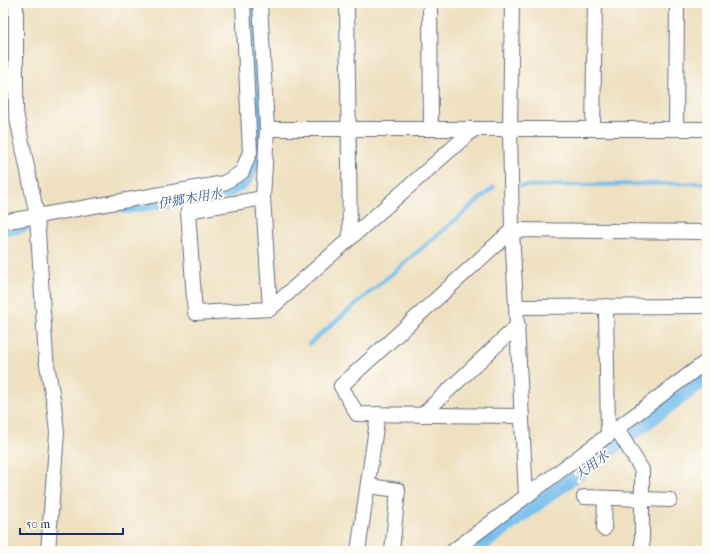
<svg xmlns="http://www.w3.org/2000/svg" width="710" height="554" font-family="'IM FELL French Canon','Noto Serif JP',serif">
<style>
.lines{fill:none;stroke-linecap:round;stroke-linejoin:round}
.stream{stroke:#73bdec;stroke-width:4}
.canal{stroke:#73bdec;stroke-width:14}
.minor-casing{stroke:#656d80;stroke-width:16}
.minor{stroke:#fff;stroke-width:14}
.labels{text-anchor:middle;stroke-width:4;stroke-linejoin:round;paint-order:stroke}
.water-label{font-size:13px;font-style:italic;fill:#355a89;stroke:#fdfcf7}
</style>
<rect width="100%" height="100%" fill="#fdfcf7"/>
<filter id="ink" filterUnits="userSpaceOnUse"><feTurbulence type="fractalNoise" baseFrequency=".025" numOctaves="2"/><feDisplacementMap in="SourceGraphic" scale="8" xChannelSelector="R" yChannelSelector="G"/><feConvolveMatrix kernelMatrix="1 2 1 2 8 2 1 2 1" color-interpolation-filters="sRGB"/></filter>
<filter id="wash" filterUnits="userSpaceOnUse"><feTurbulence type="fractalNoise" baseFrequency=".012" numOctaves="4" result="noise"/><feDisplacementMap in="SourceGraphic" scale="16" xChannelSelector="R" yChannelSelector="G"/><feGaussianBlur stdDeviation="0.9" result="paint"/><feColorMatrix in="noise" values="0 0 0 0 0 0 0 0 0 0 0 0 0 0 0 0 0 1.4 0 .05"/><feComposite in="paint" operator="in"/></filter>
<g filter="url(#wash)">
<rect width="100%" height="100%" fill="#eee0c0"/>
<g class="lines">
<!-- stream -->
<g class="stream">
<polyline points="521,186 707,183"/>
<polyline points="309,344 494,187"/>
</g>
<!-- canal -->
<g class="canal">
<polyline points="125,207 226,192 244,182 252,167 258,149 252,3"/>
<polyline points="3,230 25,225"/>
<polyline points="474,551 707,378"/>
</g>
</g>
</g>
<g filter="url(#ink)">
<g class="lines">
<defs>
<g id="minor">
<polyline points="16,3 16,113 37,216 46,359 54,404 57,433 48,551"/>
<polyline points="260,3 267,129 263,198 270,309"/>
<polyline points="347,3 350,238"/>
<polyline points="430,3 431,129"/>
<polyline points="512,3 510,129 512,230 526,496"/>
<polyline points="267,129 707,129"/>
<polyline points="593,129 595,3"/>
<polyline points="676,129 677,3"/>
<polyline points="263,198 188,211 195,313 270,309 474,129"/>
<polyline points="3,222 224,183 242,172 250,152 243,3"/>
<polyline points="606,306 608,436"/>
<polyline points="517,307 707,306"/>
<polyline points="422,415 518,325"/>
<polyline points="522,416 357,414 341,386 512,230 707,232"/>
<polyline points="617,429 642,470 642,551"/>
<polyline points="368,486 398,490 392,551"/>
<polyline points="584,497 670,500"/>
<polyline points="604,529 605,498"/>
<polyline points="358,551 378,414"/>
<polyline points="453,551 707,361"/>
</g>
</defs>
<!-- minor casing -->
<use href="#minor" class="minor-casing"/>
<!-- minor -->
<use href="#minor" class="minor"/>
</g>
</g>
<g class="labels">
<!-- water labels -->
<g class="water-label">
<text transform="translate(190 198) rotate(-10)" y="5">伊郷木用水</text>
<text transform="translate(591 465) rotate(-37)" y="5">大用水</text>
</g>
</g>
<!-- margin -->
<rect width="710" height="554" fill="none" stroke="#fdfcf7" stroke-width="16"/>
<!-- scale -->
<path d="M20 528v6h103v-6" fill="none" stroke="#1b2f5e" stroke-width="2"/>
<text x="26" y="528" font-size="12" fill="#1b2f5e" stroke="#fdfcf7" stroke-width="3" paint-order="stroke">50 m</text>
</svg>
